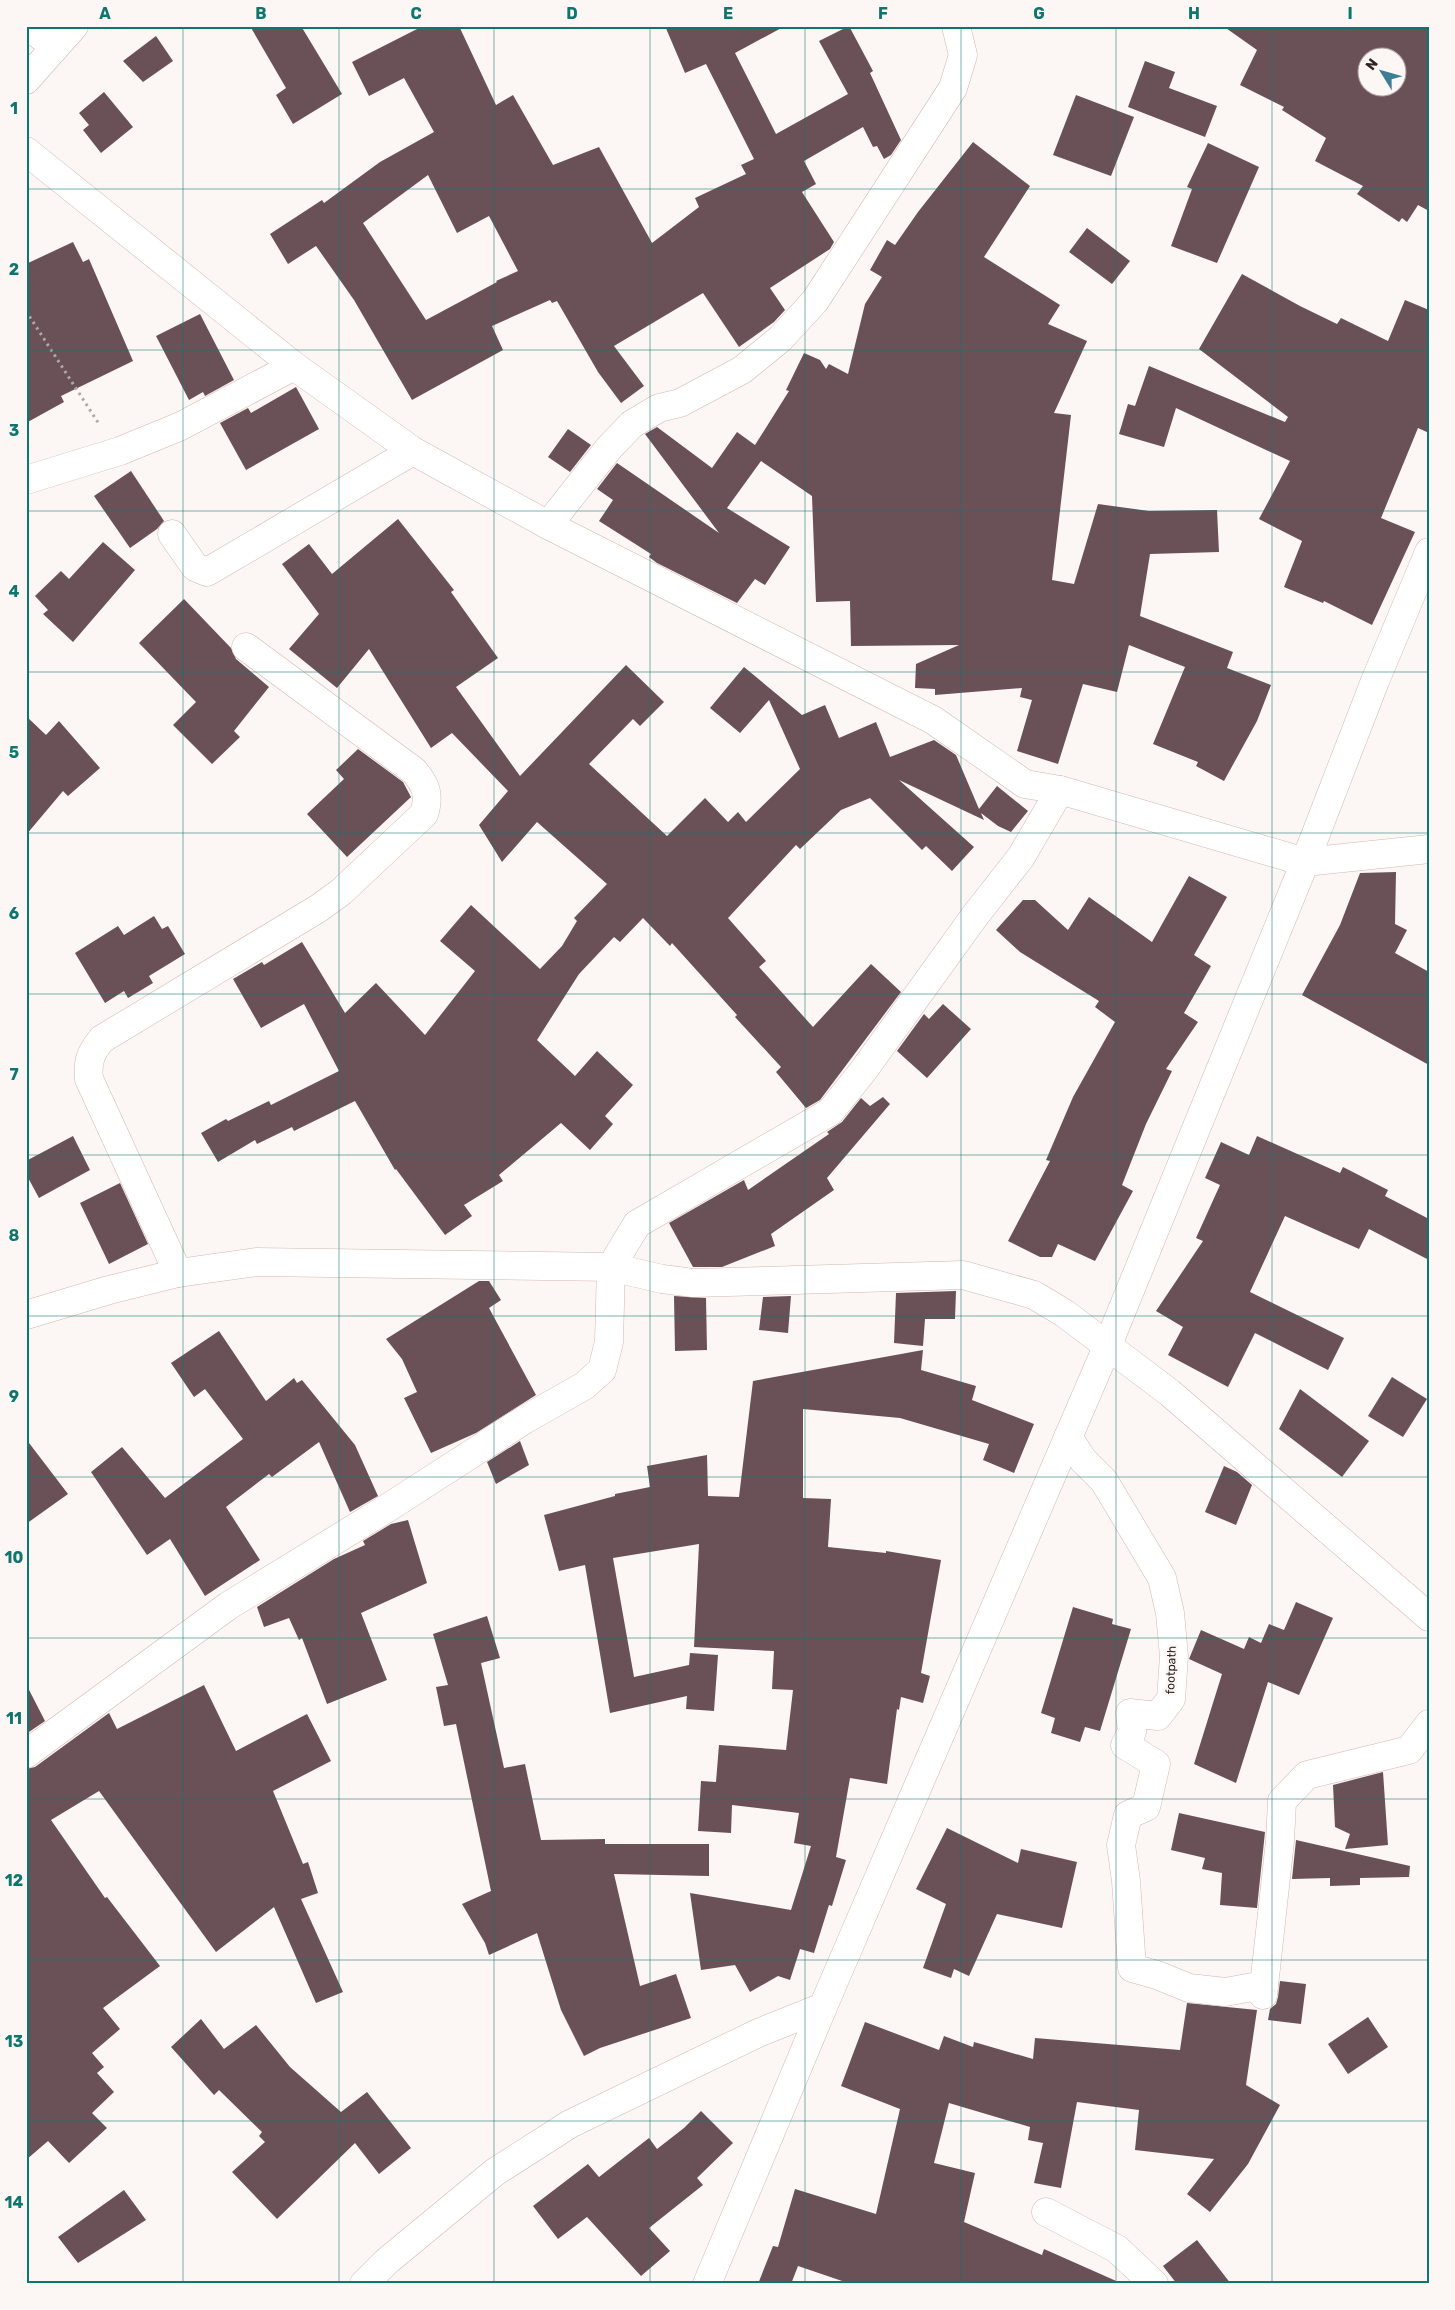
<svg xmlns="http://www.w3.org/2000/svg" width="1455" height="2310" font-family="Rubik,sans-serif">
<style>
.building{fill:#6a5158;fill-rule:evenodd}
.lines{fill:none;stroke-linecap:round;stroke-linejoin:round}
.minor-casing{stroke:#d3b7af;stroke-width:29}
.path{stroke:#b0a8a6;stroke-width:3;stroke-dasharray:2.5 4;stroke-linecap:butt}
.minor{stroke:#fff;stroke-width:28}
.grid{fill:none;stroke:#0f766e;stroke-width:1;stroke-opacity:0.55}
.labels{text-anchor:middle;stroke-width:5;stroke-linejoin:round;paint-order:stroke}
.street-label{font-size:12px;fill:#2e2421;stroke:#fcf6f4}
.neatline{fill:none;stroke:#0f766e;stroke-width:2}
.grid-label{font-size:16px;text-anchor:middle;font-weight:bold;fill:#0f766e}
</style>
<rect width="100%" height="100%" fill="#fcf6f4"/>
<!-- building -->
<g class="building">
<polygon points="250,26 301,26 342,94 293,124 276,95 286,88"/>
<path d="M423 26H459L496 105 513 95 553 165 599 147 652 243 699 207 695 198 746 174 741 165 754 159 706 64 685 73 665 26H785L735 53 776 134 848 94 819 41 849 26 873 71 870 73 901 140 891 155 884 159 877 146 873 147 863 127 804 161 816 184 802 192 834 242 830 249 770 288 785 310 774 322 739 347 703 293 614 346 644 386 621 403 598 372 557 301 552 303 550 300 492 326 503 350 412 400 354 300 316 246 288 264 270 234 322 200 324 203 380 162 434 132 404 78 369 96 352 62ZM428 175 457 233 489 216 518 271 496 281 497 282 426 320 363 223Z"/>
<path d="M1223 26H1429V211L1418 205 1407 222 1402 218 1399 222 1357 194 1363 186 1315 161 1326 138 1282 110 1284 107 1240 85 1257 50ZM1368 58H1398V88H1368Z"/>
<polygon points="156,36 173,61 143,82 123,61"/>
<polygon points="1145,61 1175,72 1169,88 1217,106 1205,137 1128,107"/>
<polygon points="104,92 133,127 101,153 83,130 89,125 79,113"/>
<polygon points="1076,95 1134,117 1111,176 1053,155"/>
<polygon points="973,142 1030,186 984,257 1060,305 1048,324 1087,341 1054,413 1071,415 1052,580 1074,584 1098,504 1149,511 1217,510 1219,552 1150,554 1140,616 1233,652 1227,668 1271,685 1257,721 1224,781 1196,766 1198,762 1153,744 1185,667 1129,645 1117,692 1083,684 1058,764 1017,751 1032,700 1020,697 1022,688 935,695 935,689 915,688 916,664 959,645 851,646 850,601 816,602 812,496 761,461 727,508 790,547 765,585 755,579 737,603 657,563 649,557 651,554 599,521 613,500 597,489 617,463 719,533 645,434 657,427 712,468 737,432 755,445 789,391 786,390 804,353 820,360 826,369 829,364 848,374 865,304 882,277 870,270 887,240 895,245 918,212"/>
<polygon points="1208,143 1259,167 1217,263 1171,246 1192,189 1187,187"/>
<polygon points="1087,228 1130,261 1112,284 1069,252"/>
<polygon points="73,242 83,262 89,259 133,361 61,396 64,402 26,423 26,264"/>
<polygon points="1242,274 1300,306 1337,324 1341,318 1388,341 1405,300 1429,310 1429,433 1418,428 1381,518 1415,532 1372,625 1324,601 1323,603 1284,587 1302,541 1259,519 1290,461 1176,408 1164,447 1119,434 1128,404 1135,406 1149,366 1285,422 1288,417 1199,349"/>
<polygon points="200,314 234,380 205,396 203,392 189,400 156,336"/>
<polygon points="296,387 319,429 246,470 220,423 248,408 251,413"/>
<polygon points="568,429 591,445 570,472 548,457"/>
<polygon points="131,471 164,521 157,529 130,548 94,496"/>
<polygon points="398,519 454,590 451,592 498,658 456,687 520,776 626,665 664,702 640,726 633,719 589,764 667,836 705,798 728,822 738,812 746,822 800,769 769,700 740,733 710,708 744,667 802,715 825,705 839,738 876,722 890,757 934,740 956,755 979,809 997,786 1028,811 1011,832 998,826 981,813 984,820 899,780 974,847 952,871 926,846 922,850 870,798 841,810 800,849 796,845 728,918 766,961 759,967 813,1027 871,964 901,992 820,1100 806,1108 776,1072 781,1067 735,1017 737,1015 672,943 670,946 643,918 620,942 614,937 579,974 537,1040 575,1076 597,1051 633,1085 605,1116 613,1124 590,1150 561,1123 499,1175 503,1181 464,1205 472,1216 445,1235 396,1169 395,1170 355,1101 294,1131 292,1127 257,1144 255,1140 218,1162 201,1133 226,1119 228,1121 269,1101 271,1105 339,1071 304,1004 261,1028 233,979 262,962 264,965 302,942 345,1013 376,983 425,1035 475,971 440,941 471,905 540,969 562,946 577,921 574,918 607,884 537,822 502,862 479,825 508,791 452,733 431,748 369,649 337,688 289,649 319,614 282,564 309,544 332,574"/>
<polygon points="103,542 135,570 73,642 43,614 48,610 35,596 61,571 69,579"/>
<polygon points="184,599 231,648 236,659 269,687 234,731 240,737 212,764 173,725 196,702 139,643"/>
<polygon points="26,716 46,735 59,721 100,768 68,796 63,791 26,835"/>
<polygon points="358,749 403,782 411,797 347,857 307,814 344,779 336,770"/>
<polygon points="1396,872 1395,924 1407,930 1395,953 1429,972 1429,1065 1302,995 1340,925 1360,873"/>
<polygon points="1189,876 1227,897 1194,955 1211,966 1184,1013 1198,1022 1166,1069 1172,1071 1146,1124 1122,1185 1133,1191 1095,1261 1058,1244 1052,1257 1040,1257 1008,1241 1050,1161 1046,1160 1073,1097 1115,1022 1095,1007 1099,1001 1020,952 996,930 1023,900 1035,900 1068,930 1089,897 1152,942"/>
<polygon points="154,916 162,929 168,926 185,954 149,976 153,983 128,998 124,991 105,1003 75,953 118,926 124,935"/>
<polygon points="943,1004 971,1029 927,1078 897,1051 924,1014 929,1019"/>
<polygon points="883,1097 890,1104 827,1178 834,1190 771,1234 775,1246 722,1267 693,1267 669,1223 744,1180 748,1190 829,1134 827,1132 842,1122 861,1098 870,1106"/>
<polygon points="73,1136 90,1170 39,1198 26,1174 26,1161"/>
<polygon points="1257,1136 1340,1173 1343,1167 1388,1190 1385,1196 1429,1219 1429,1260 1369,1229 1359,1249 1285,1216 1250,1292 1344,1338 1328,1370 1255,1333 1228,1387 1168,1355 1183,1327 1156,1311 1203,1241 1196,1238 1220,1185 1205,1178 1221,1142 1249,1155"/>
<polygon points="120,1183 148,1244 109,1264 80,1203"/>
<polygon points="479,1281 489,1281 501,1300 489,1308 536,1395 476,1433 431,1453 404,1398 417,1392 402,1359 386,1339"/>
<polygon points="956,1291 955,1319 925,1319 923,1346 894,1343 896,1293"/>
<polygon points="674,1296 706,1298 707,1350 675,1351"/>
<polygon points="791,1296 788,1333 759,1330 763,1297"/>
<polygon points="219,1331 266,1401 294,1378 297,1383 302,1380 355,1445 378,1496 350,1512 319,1442 272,1477 269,1474 226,1507 260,1560 205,1596 170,1539 147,1555 91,1472 122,1447 165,1498 243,1439 205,1389 194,1397 171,1363"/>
<polygon points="923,1350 921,1370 976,1386 972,1400 1034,1424 1014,1473 983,1460 989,1444 900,1418 803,1409 803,1498 831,1499 828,1547 886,1553 886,1551 941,1560 921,1673 930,1676 923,1703 901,1697 899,1710 897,1709 887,1784 850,1778 836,1857 846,1860 832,1906 829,1905 814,1953 800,1949 790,1980 778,1976 750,1992 735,1965 701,1970 690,1893 791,1910 811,1846 794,1843 799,1813 732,1805 731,1833 698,1831 701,1781 716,1782 719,1745 786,1750 793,1690 772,1689 774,1651 694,1647 699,1544 613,1558 634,1677 689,1665 690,1653 718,1655 714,1711 686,1709 687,1696 610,1713 585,1565 559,1571 544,1515 615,1496 615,1494 650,1487 647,1466 707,1455 708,1496 739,1497 753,1381"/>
<polygon points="1392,1377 1427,1399 1403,1437 1368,1416"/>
<polygon points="1300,1389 1369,1441 1342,1477 1279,1429"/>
<polygon points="26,1439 68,1494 26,1524"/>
<polygon points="520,1441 529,1465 496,1484 487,1462"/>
<polygon points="1224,1466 1237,1472 1252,1485 1236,1525 1205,1512"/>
<polygon points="408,1520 427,1583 361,1613 387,1680 327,1704 302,1638 299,1640 289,1618 264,1627 257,1607 334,1559 365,1545 363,1541 391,1524"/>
<polygon points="1296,1602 1333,1618 1299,1695 1268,1682 1236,1783 1194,1764 1222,1674 1189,1659 1201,1630 1244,1649 1249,1637 1261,1643 1269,1624 1284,1630"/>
<polygon points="1073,1607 1113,1619 1112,1624 1131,1629 1100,1731 1085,1727 1080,1742 1051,1733 1055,1718 1041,1713"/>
<polygon points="487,1616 500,1658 481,1663 504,1768 525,1764 541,1840 605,1839 605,1844 709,1844 709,1876 614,1874 640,1986 676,1974 691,2018 600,2048 584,2056 561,2010 537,1933 489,1955 485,1943 462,1904 491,1891 456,1724 444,1726 436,1687 448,1685 433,1634"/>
<polygon points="26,1684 45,1721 26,1734"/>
<polygon points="204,1685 236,1751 307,1714 331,1761 273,1791 303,1864 308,1862 318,1893 301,1899 343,1992 316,2003 274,1907 216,1952 99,1791 51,1820 105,1898 107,1897 160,1966 103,2008 120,2029 92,2053 104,2067 97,2073 114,2092 92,2113 107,2128 69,2163 48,2141 26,2160 26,1769 35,1767 109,1713 117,1729"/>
<polygon points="1383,1772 1388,1845 1345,1849 1350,1834 1335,1827 1333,1785"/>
<polygon points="1179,1813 1265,1832 1257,1908 1220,1905 1222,1873 1202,1869 1205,1858 1171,1850"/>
<polygon points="947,1828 1018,1863 1021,1849 1077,1862 1062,1928 997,1914 969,1976 954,1969 951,1978 923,1968 946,1904 916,1889"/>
<polygon points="1296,1840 1410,1866 1409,1877 1360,1878 1360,1885 1330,1886 1330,1878 1292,1879"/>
<polygon points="1280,1981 1306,1984 1301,2024 1268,2020 1270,2009 1276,2004 1278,1997"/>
<polygon points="1187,2003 1257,2010 1246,2085 1280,2105 1248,2164 1210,2212 1187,2194 1214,2159 1135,2150 1139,2110 1077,2102 1061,2188 1034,2183 1043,2143 1028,2140 1030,2127 949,2103 934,2163 975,2173 964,2222 1042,2255 1044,2249 1123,2284 851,2284 798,2266 791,2284 758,2284 773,2246 778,2247 795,2189 876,2214 900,2109 841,2086 865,2022 939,2050 944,2036 973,2047 974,2042 1033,2059 1035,2038 1180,2050"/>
<polygon points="1368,2017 1388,2047 1348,2074 1328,2044"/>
<polygon points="201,2019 224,2049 256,2025 290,2067 341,2112 367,2092 411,2148 379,2174 355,2143 277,2219 232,2172 265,2142 259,2136 262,2132 219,2090 214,2095 171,2047"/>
<polygon points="701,2111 733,2143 697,2178 703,2185 649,2228 670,2251 641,2276 587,2217 558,2239 533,2206 588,2164 599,2177 649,2138 657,2149 684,2128"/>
<polygon points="124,2190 146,2220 78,2263 58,2237"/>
<polygon points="1197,2240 1231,2284 1177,2284 1163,2266"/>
</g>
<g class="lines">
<defs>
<g id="minor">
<polyline points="28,26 55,47"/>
<polyline points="26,80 74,26"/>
<polyline points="26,151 294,366 413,451 548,525 933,720 1025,784 1060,790 1305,862 1429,849"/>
<polyline points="26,480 120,451 181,426 294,366"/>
<polyline points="548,525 609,448 632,424 659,408 680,403 742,370 780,339 815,301 953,88 963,55 956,26"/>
<polyline points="172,534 195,567 207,572 413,451"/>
<path d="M178 1273 89 1079C87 1061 91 1052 102 1039L319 908 341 892 424 814C430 795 426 785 414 771L246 647"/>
<polyline points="26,1315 109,1290 178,1273 256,1262 611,1267 662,1279 693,1283 963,1275 1034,1295 1064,1313 1170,1393 1429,1617"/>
<polyline points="1068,1437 1083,1460 1104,1481 1162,1578 1170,1613 1174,1656 1171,1699 1158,1716 1130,1713 1132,1732 1125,1745 1156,1764 1146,1807 1128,1815 1121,1845 1126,1881 1132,1968 1157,1975 1189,1988 1225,1992 1264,1985"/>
<polyline points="26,1754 228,1606 389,1507 524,1420 584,1386 602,1370 609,1342 611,1267 637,1224 830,1112 863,1071 974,917 1021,857 1060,790"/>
<polyline points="1263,1995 1280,1841 1282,1801 1307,1775 1409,1750 1429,1724"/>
<polyline points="1046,2212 1117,2249 1154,2284"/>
<polyline points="364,2284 387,2261 495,2172 570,2124 758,2033 823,2007"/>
<polyline points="707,2284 823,2007 1107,1347 1305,862 1375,681 1429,552"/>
</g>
</defs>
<!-- minor casing -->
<use href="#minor" class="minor-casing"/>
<!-- path -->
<polyline class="path" points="26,311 99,424"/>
<!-- minor -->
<use href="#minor" class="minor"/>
</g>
<!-- grid -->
<path class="grid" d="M183 26V2284M339 26V2284M494 26V2284M650 26V2284M805 26V2284M961 26V2284M1116 26V2284M1272 26V2284M26 189H1429M26 350H1429M26 511H1429M26 672H1429M26 833H1429M26 994H1429M26 1155H1429M26 1316H1429M26 1477H1429M26 1638H1429M26 1799H1429M26 1960H1429M26 2121H1429"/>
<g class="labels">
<!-- street labels -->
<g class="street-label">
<text transform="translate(1171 1670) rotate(-88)" y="4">footpath</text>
</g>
</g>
<!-- border -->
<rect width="1455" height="2310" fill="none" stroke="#fcf6f4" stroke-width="55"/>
<!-- north arrow -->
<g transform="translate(1382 72) rotate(307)"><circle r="24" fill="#fcf6f4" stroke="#aaa2a0"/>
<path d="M0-4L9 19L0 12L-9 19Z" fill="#3e7e92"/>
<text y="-8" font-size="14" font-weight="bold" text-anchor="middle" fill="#2e2421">N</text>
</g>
<rect x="28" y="28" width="1400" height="2254" class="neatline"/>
<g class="grid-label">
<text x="105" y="19">A</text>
<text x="261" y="19">B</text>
<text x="416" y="19">C</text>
<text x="572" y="19">D</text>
<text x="728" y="19">E</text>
<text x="883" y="19">F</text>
<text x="1039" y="19">G</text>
<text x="1194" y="19">H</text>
<text x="1350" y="19">I</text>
<text x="14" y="114">1</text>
<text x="14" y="275">2</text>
<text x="14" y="436">3</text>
<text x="14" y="597">4</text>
<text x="14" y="758">5</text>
<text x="14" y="919">6</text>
<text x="14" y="1080">7</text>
<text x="14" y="1241">8</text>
<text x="14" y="1402">9</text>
<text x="14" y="1563">10</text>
<text x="14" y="1724">11</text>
<text x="14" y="1886">12</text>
<text x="14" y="2047">13</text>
<text x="14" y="2208">14</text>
</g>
</svg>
